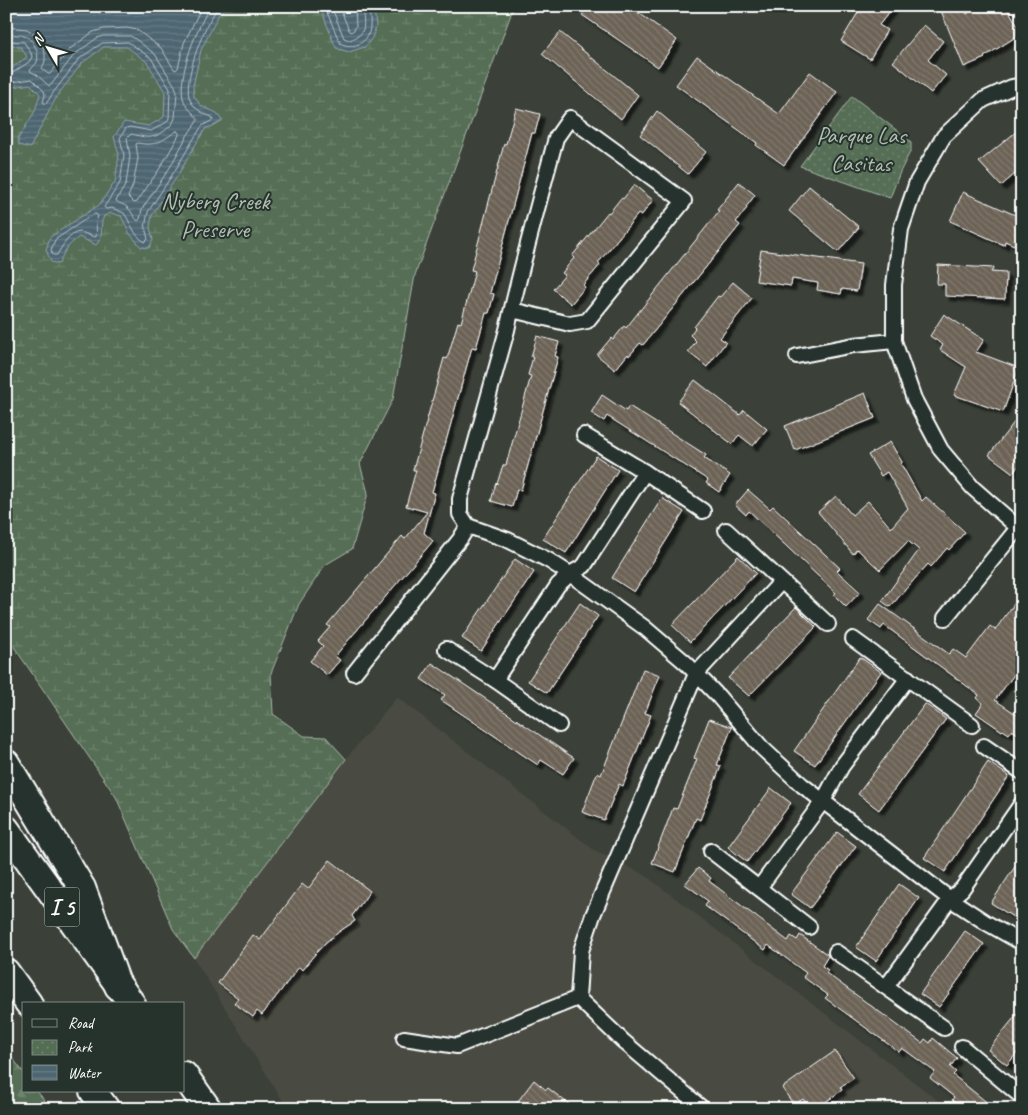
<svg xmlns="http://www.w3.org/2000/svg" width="1028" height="1115" font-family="Caveat,sans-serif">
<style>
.built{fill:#4a4b42}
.forest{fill:url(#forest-firs);stroke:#aab6aa}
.wetland{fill:url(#wetland-marsh);stroke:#aab6aa}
.park{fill:url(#park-dots);stroke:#aab6aa}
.water{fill:url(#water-rules);stroke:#94a3aa}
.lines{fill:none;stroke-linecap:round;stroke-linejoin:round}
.shore{stroke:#b8c2c7;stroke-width:1}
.building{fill:url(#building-back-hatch);stroke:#fff;filter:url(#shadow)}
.street-casing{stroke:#fff;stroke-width:18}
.highway-casing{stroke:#fff;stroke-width:30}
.street{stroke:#26332d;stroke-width:14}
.highway{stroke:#26332d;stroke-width:26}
.labels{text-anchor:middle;stroke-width:4;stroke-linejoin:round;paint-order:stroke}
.shield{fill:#26332d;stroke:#bec2c0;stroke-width:1}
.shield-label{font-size:22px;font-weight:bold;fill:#fff}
.park-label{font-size:24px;fill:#b2beb2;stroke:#26332d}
</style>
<defs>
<pattern id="forest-firs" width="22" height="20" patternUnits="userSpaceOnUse" patternTransform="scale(1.25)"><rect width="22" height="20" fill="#546e54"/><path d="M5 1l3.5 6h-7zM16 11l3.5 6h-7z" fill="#6e846e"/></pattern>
<pattern id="wetland-marsh" width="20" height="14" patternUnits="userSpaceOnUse" patternTransform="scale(1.25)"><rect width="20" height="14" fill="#546e54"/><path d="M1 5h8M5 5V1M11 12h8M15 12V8" fill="none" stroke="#6e846e"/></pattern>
<pattern id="park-dots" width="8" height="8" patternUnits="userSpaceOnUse" patternTransform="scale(1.25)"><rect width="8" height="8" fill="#546e54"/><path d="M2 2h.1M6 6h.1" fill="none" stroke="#6e846e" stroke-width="1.8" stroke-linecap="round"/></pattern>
<pattern id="water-rules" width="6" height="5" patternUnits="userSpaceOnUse" patternTransform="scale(1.25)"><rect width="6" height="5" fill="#4d6672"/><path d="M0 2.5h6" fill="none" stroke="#687d87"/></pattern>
<pattern id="building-back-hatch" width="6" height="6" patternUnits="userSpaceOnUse" patternTransform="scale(1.25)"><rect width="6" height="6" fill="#6c6256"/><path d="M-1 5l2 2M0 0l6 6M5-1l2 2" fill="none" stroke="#827a6f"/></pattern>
<filter id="shadow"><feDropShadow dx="4.5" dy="4.5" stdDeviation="1" flood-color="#0009"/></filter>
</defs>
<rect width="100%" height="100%" fill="#3b4139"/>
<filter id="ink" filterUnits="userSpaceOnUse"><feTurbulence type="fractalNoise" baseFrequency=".02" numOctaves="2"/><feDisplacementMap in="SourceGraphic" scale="10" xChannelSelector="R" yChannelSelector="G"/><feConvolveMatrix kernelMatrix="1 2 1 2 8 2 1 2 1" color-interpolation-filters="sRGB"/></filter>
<g filter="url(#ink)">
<!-- built -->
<polygon class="built" points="397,697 594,850 645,875 949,1109 288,1109 194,958 346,759"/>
<!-- forest -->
<polygon class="forest" points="6,1050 24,1073 24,1091 37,1091 51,1109 6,1109"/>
<!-- wetland -->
<polygon class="wetland" points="6,6 514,6 415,275 393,399 360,464 368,493 352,549 325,565 299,604 271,673 273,714 304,736 326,737 346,759 194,958 173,929 116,797 6,635"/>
<!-- park -->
<polygon class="park" points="852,96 908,139 911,143 911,150 900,172 890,198 800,166"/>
<!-- water -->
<g class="water">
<path d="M6 6H236L232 9H224L219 14 201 50 193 86 194 96 201 106 217 113 222 121 213 126 206 128 197 142 178 175 152 215 150 227 153 240 149 248 141 247 130 234 121 216 111 213 104 216C98 228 106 233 96 245L79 237C67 246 64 251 59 264L51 262 46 250 50 237 99 205 115 182 119 155 114 137 124 122 149 126 164 117 165 92 147 62 127 47H104L82 63 57 96 30 148 19 145 18 139 35 111 40 94 30 84 13 87 6 93V72L27 57 21 47 6 46Z"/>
<polygon points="316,6 374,6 376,27 372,38 365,47 349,52 336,48 322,12"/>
</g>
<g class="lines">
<!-- shore -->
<g class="shore">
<path d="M323 6 326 10 340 43C353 50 369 43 370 27 371 20 369 13 369 6"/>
<path d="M331 6 344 38 349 40C370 34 362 23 363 6"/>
<polyline points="339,6 349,30 351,32 354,30 356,26 355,6"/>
<polyline points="6,27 27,29 36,36 43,47 45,53 45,61 42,69 48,74 50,74 70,49 93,32 104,29 127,28 137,30 161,48 174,69 176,70 178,68 184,43 202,6"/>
<path d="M6 34C12 35 21 34 27 37 34 41 40 54 37 62 35 66 31 68 30 71L37 75 49 86 51 85 74 55 97 38 103 36H130L134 38 155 54 175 86 177 92 175 118C173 126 160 136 151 137 145 138 137 135 131 134L127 138 130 156 126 184 116 201C119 204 124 204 127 207 132 211 133 217 138 221L140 219 142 209 169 169 187 136 198 120C195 113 186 109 183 98 178 74 197 26 211 6"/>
<polyline points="6,41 24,42 31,53 32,57 29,62 11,74 6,75"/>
<path d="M6 86 12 82 32 79 44 91 45 95 43 102 46 104 53 93 79 59 102 43 128 42 151 58 170 89 169 118 167 122 151 131 130 127 126 128 120 138 124 155 120 183 104 207 106 209 112 208 124 213C131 223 134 236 145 242L148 239 145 227 148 212 174 172 193 140 202 126 213 120 212 117C201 113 193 108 189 97 184 77 205 20 220 6"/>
<path d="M177 131 179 133V135L162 165 137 202 134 203 128 197 133 185 138 158 136 144 138 143C157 147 162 140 177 131Z"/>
<path d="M94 214H96L98 216C94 225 98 229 96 237 91 237 86 233 80 232 70 232 61 248 57 255H53L51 250 55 240Z"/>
</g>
</g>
<!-- building -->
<g class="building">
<polygon points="588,6 629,6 677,40 658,67 582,15"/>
<polygon points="862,6 894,6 879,25 887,30 870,59 841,41"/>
<polygon points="939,6 964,6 967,14 979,6 1006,6 1022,33 984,57 985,58 964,67"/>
<polygon points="924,25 943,41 928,60 946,75 931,93 893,62"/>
<polygon points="560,32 638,95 621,119 542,54"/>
<polygon points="697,56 779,114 810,72 837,92 784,165 756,145 757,143 676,85"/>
<polygon points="516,108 540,114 535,133 532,133 490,293 494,294 489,313 486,313 476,348 472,347 432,492 435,493 424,533 433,541 335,656 340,660 327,675 310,661 323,646 318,641 330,627 327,625 402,536 405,539 427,512 406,506 416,470 413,470 444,358 447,359 458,322 461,323 475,271 471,270 504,144 506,144"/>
<polygon points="657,111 706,152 688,174 640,135"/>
<polygon points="1022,127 1022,168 1001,186 979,162"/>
<polygon points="739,182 755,195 746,207 747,208 736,222 740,225 643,345 640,343 629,356 628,354 615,370 597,355 611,338 613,340 624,326 626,328 719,211 717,210"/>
<polygon points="634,185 653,200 641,216 638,214 598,263 600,265 583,285 585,287 571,304 553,289 565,275 562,273 574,258 572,256 608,212 609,213 621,198 623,199"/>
<polygon points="809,186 859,227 838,252 789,211"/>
<polygon points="963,192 1022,218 1022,228 1014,245 1005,241 1004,245 950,221"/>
<polygon points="761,250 861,264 857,291 842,289 841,294 817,290 818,283 792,279 791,286 756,281"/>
<polygon points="938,265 994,268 991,272 1006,273 1005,299 945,296 945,284 937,284"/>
<polygon points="733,282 752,298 720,338 726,342 707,367 688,352 696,341 690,335 695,328 694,327 718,296 720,297"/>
<polygon points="944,314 984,340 976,352 1019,368 1003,412 954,395 966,367 940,350 943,345 930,336"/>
<polygon points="537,336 559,342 555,356 558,357 521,490 517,489 512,507 491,501 496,483 497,484 503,465 506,465 531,376 528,375 533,357 531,357"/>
<polygon points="695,380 740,415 744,410 767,429 753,446 739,435 732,444 678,402"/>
<polygon points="865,393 875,418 795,450 785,426"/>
<polygon points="602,395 626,411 629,406 706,455 704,458 730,475 719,492 706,483 708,480 607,416 604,421 591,413"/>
<polygon points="1022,412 1022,461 1013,473 989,455"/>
<polygon points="890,442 902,462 901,464 922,501 926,497 965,532 949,550 947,548 931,567 928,564 890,607 882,601 919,550 908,541 880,570 857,549 853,554 818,512 836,496 852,515 868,501 891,528 908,508 887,472 881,476 868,455"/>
<polygon points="596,456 618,470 566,553 543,539"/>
<polygon points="748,490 770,509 773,506 840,568 837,571 860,592 846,607 834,595 836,593 749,511 746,515 735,505"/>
<polygon points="662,498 684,512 634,592 612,578"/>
<polygon points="738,556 756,573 690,642 672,625"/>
<polygon points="515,559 534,572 481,651 462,638"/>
<polygon points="1022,593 1022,664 995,700 1022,718 1022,737 1012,730 1009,734 1003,730 1002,731 976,713 983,703 977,698 979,695 884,625 881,629 868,620 880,604 949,654 953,649 966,658 990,626 995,630"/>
<polygon points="580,603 598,616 547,693 528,681"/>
<polygon points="796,607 816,627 749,696 728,678"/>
<polygon points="860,657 881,672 815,765 794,751"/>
<polygon points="432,663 574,758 563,774 541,760 538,765 441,700 445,695 421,679"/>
<polygon points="643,669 660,675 645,713 651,715 623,786 619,784 604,820 582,812 597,773 601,775"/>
<polygon points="925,704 946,719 879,810 858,794"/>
<polygon points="709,719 732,727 717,765 721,766 700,820 696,818 675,872 652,863 673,808 677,809 697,759 694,758"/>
<polygon points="988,762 1009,776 945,872 924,858"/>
<polygon points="771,788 791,803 747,862 728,847"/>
<polygon points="837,832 856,846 810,908 791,894"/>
<polygon points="1022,856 1022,904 1013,917 991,903"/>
<polygon points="330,860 370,891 352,916 355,921 340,931 326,942 315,954 302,970 299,967 262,1015 257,1011 253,1017 234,1003 238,998 218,983 253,935 260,940 302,884 308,889"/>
<polygon points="698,868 711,878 709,881 788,941 791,936 797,940 800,935 828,955 828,956 822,966 828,970 826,973 922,1043 925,1039 930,1043 933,1038 957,1058 950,1067 956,1072 953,1075 995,1109 962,1109 952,1100 954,1097 930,1078 935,1072 902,1048 899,1052 825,998 828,995 803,977 806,973 768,945 765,950 705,906 708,901 685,884"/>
<polygon points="899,884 919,898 876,961 856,947"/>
<polygon points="965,931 984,944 939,1007 920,994"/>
<polygon points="1022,1008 1022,1047 1007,1065 988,1050"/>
<polygon points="835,1051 854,1078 840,1087 842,1090 816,1109 810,1109 803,1099 794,1105 782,1088"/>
<polygon points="534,1080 546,1090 548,1088 575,1109 512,1109"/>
</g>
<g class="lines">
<defs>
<g id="street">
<polyline points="1022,85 1012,87 983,100 944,136 917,182 901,229 894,285 894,341 914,399 941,450 973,488 1022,531"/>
<path d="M512 310 570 324 587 321 684 201 570 118 556 138C539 202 521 266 507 330L460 499V514L468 526 508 540 548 560 570 574 645 628 686 663 718 696 762 748 802 785 950 899 985 922 1022 943"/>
<polyline points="797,356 854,345 894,341"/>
<polyline points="584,435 645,472 703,511"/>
<polyline points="726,530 828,624"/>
<polyline points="945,618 1022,523"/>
<polyline points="853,639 972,725"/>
<polyline points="446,649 495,680 559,725"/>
<polyline points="354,673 460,539 468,526"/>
<polyline points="495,680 558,585 570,574 584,566 645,472"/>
<polyline points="984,746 1022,772"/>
<polyline points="711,851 809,927"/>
<polyline points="759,888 823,801 842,766 908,678"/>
<polyline points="836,952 944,1028"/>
<polyline points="886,987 950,899 962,889 1022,803"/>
<polyline points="404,1038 457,1046 578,998"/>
<polyline points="962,1047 1022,1097"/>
<polyline points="703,1109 623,1041 578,998 581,951 593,915 696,674 781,582"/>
</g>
<g id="highway">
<polyline points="6,763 82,888 118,986"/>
<polyline points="6,829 132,1004"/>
<polyline points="6,972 29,1004"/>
<polyline points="184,1075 208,1109"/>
<polyline points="93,1091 106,1109"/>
</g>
</defs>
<!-- street casing -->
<use href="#street" class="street-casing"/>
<!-- highway casing -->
<use href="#highway" class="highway-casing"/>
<!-- street -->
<use href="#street" class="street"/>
<!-- highway -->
<use href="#highway" class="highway"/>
</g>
</g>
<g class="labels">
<!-- shield labels -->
<rect class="shield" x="44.5" y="887.5" width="35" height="39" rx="4"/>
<g class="shield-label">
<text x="62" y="915">I 5</text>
</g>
<!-- park labels -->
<g class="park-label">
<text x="861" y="143">Parque Las<tspan x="861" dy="28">Casitas</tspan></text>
<text x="215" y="209">Nyberg Creek<tspan x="215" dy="28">Preserve</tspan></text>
</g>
</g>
<!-- margin -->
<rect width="1028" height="1115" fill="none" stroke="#26332d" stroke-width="25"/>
<rect x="12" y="12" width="1003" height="1090" fill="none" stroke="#fff" stroke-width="2" filter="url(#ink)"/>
<!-- legend -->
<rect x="22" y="1002" width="162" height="90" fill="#26332d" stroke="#7d8581"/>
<rect x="32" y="1019" width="25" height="8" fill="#26332d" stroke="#7d8581"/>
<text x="68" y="1028" font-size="15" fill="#ffffff">Road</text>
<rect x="32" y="1040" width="25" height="15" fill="url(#park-dots)" stroke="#7d8581"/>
<text x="68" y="1052" font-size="15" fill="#ffffff">Park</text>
<rect x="32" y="1065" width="25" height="15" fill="url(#water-rules)" stroke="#7d8581"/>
<text x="68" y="1078" font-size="15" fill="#ffffff">Water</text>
<!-- north arrow -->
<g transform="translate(48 48) rotate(308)" stroke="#26332d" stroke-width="4" paint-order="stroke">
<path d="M0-4L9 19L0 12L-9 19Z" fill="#ffffff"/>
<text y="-8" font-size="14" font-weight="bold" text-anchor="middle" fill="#ffffff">N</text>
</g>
</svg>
